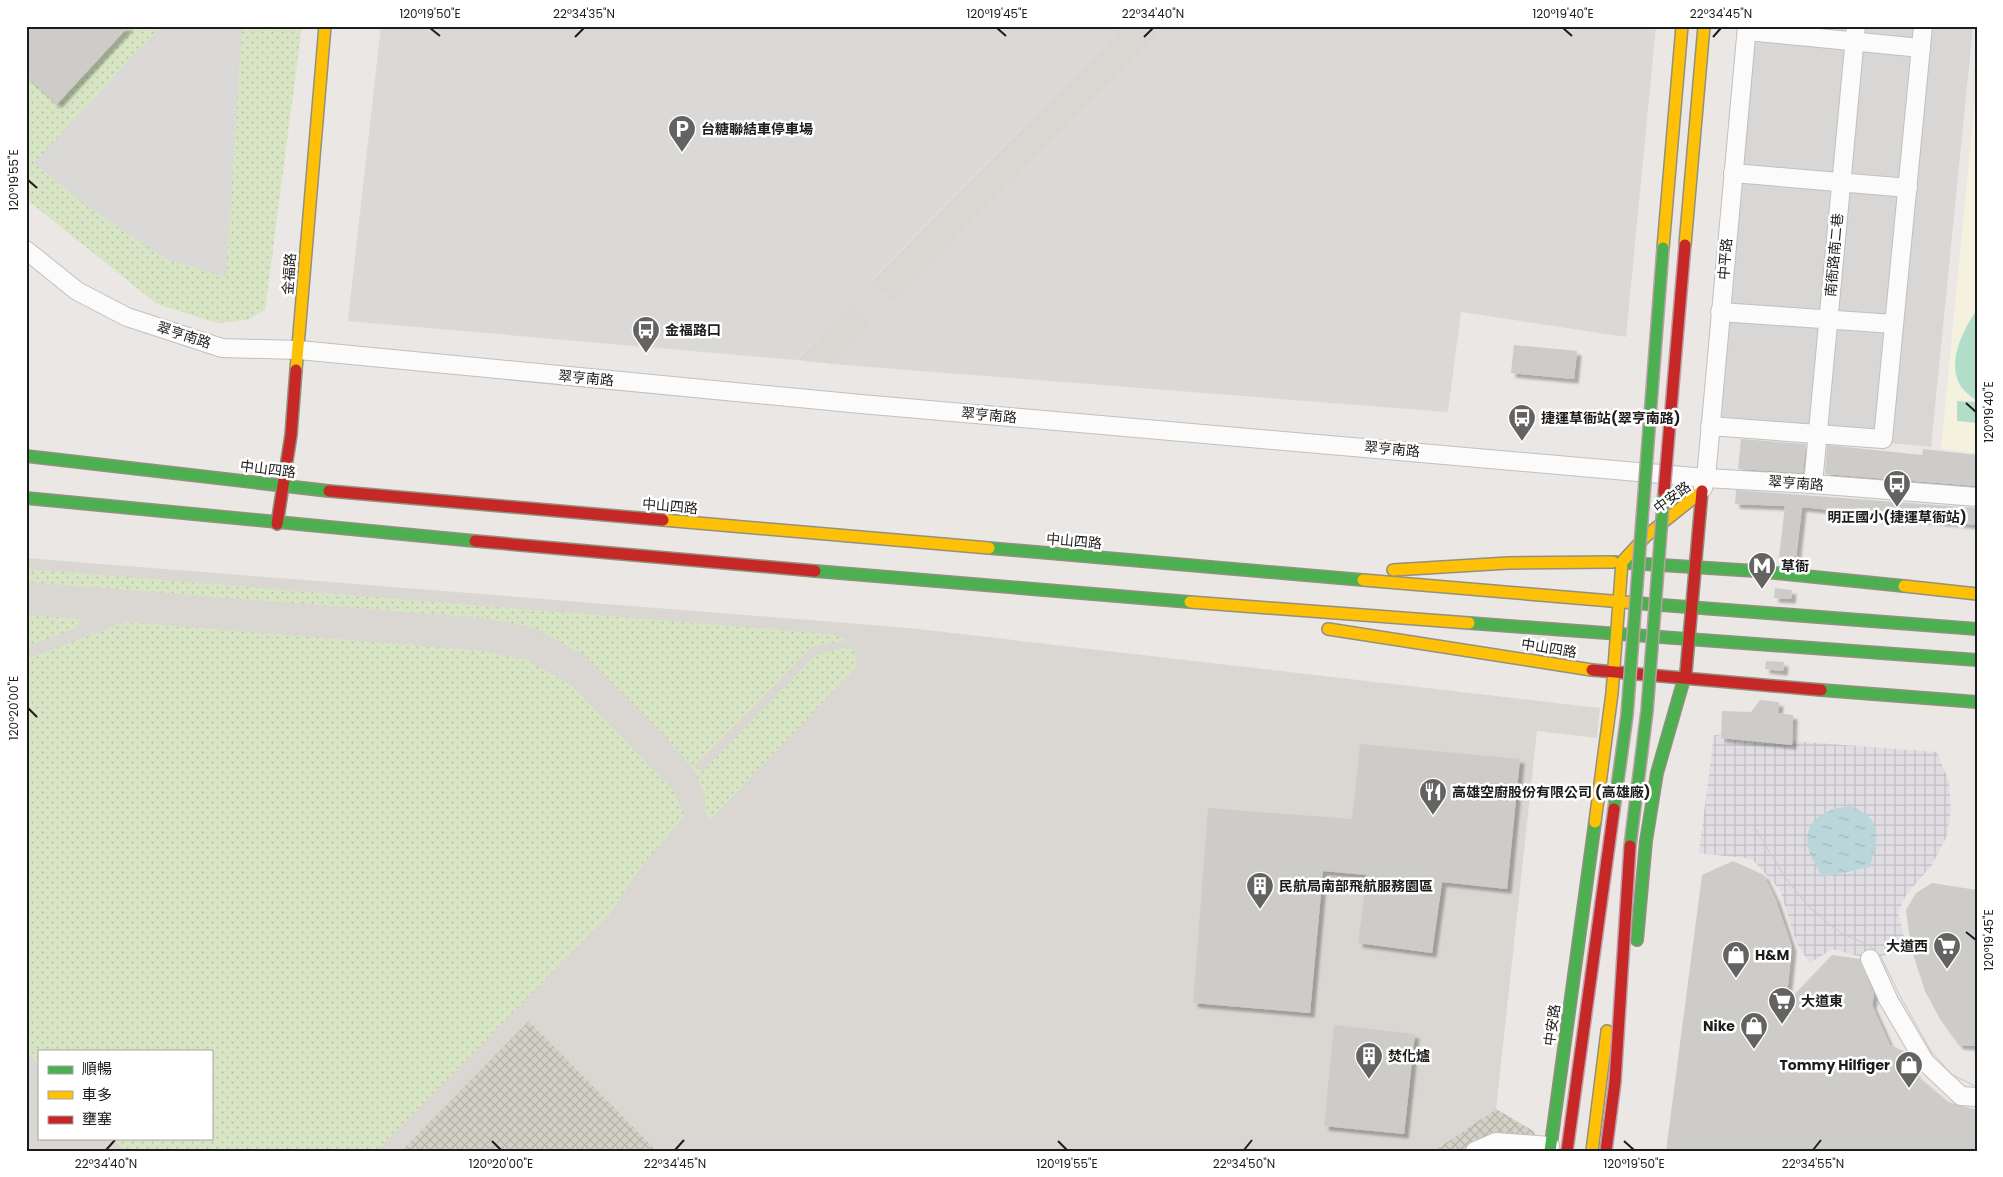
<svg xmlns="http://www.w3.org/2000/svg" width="2003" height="1177" font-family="Poppins,'Noto Sans TC',sans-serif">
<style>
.residential{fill:#d9d7d6}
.education{fill:#f4f2df}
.airport{fill:#dad7d3;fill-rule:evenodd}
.construction{fill:url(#construction-cross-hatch)}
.grass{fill:url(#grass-dots)}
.pitch{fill:#b2dec9}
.parking{fill:#dad9d8}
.plaza{fill:url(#plaza-grid)}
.water{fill:url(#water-ripples)}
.building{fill:#ceccc9;filter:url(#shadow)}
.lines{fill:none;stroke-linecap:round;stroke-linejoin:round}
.street-casing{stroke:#c1c0bf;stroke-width:20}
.fast-casing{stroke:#91917e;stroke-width:14}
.slow-casing{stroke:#91917e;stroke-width:14}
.jam-casing{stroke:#91917e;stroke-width:14}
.street{stroke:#fcfbfb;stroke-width:18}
.fast{stroke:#4caf50;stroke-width:11}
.slow{stroke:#ffc107;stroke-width:11}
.jam{stroke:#c62828;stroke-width:11}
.tram{stroke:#c9c8c8;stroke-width:1}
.fast-bridge-casing{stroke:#bd9ea8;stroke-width:14;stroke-linecap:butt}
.jam-bridge-casing{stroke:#bd9ea8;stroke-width:14;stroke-linecap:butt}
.fast-bridge{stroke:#4caf50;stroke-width:11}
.jam-bridge{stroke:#c62828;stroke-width:11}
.ticks{fill:none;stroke:#1c1c1c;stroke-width:2}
.labels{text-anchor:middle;stroke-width:5;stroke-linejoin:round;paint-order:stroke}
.poi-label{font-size:14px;font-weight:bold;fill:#1c1c1c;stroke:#fff;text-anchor:start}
.street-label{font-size:14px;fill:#1c1c1c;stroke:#fff}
.neatline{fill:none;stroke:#1c1c1c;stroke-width:2}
.ticks-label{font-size:12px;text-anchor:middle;fill:#1c1c1c}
</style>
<defs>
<pattern id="construction-cross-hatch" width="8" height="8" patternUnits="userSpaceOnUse" patternTransform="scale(1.25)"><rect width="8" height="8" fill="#d3d1c6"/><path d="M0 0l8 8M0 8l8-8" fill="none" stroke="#b5b3aa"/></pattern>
<pattern id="grass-dots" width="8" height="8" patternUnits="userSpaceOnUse" patternTransform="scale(1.25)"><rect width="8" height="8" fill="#d8e5c5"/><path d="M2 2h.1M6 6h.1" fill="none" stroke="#b9c4a9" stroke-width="1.8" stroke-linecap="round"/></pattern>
<pattern id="plaza-grid" width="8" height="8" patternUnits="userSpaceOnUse" patternTransform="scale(1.25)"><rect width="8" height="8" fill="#e0dee3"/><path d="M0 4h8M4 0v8" fill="none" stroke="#c0bec2"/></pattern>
<pattern id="water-ripples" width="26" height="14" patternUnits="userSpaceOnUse" patternTransform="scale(1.25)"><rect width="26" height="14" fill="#bad6db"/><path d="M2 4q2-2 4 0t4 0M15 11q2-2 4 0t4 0" fill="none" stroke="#9fb7bb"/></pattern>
<filter id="shadow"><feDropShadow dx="4.5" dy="4.5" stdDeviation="1" flood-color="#0004"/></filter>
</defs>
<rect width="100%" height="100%" fill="#eae7e4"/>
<!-- residential -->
<polygon class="residential" points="1747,26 1973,26 1931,447 1710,426"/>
<!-- education -->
<polygon class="education" points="1977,79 1977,453 1941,449"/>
<!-- airport -->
<g class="airport">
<polygon points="1123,26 1166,26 894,302 871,281"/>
<polygon points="851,303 872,323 832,364 797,360"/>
<path d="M26 558 909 628 1600 708 1597 738 1537 731 1496 1109 1434 1151H657L529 1021 401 1151H26ZM39 1051H211V1138H39Z"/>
</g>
<!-- construction -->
<g class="construction">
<polygon points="529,1021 657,1151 401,1151"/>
<polygon points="1496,1109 1535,1132 1533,1151 1434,1151"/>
</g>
<!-- grass -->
<g class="grass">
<polygon points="26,26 302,26 265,310 247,320 217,323 157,304 26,199"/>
<polygon points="26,569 831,634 847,640 812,647 695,765 702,772 817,654 851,647 857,658 855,669 710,820 705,810 705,795 694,770 662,733 585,656 535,628 484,618 26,582"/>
<polygon points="26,615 80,619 78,627 26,647"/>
<polygon points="127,622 483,651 527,660 572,686 673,790 685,815 638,871 608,916 377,1151 125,1151 113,1138 211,1138 211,1051 39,1051 39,1064 26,1052 26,659"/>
</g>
<!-- pitch -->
<g class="pitch">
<path d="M1977 309V401C1972 397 1966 393 1962 388 1945 363 1963 331 1977 309Z"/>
<polygon points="1957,401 1977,402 1977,423 1957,421"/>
</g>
<!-- parking -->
<g class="parking">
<polygon points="161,26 242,26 226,277 166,259 91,209 34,163"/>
<polygon points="381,26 1123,26 871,280 894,302 1166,26 1656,26 1626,337 1461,312 1448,412 832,364 871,323 851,304 796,360 348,321"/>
</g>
<!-- plaza -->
<polygon class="plaza" points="1714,735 1937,752 1949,782 1951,810 1947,836 1932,865 1906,895 1898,912 1907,949 1870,959 1832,949 1810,963 1797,944 1780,890 1752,859 1699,853"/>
<!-- water -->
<path class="water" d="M1850 806C1885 820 1878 837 1870 867L1823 877C1797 841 1802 812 1850 806Z"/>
<!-- building -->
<g class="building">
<polygon points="26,26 129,26 57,104 26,76"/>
<polygon points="1514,345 1577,351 1574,379 1511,373"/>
<polygon points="1741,439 1806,444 1803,473 1738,469"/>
<polygon points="1827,445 1922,455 1923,449 1977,455 1977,486 1825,474"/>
<polygon points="1736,490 1977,508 1977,525 1802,507 1796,559 1779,557 1785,506 1735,504"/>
<polygon points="1775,588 1792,590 1791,599 1774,598"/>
<polygon points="1766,661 1784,662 1783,671 1765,669"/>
<polygon points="1760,700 1779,702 1778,713 1793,715 1792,745 1721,738 1722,711 1751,712"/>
<polygon points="1360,744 1520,759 1507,889 1442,882 1432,953 1358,943 1367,875 1323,871 1310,1013 1193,1003 1208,808 1352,819"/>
<polygon points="1733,861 1764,875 1776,900 1792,947 1786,1003 1832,955 1860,959 1874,994 1872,1005 1890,1045 1906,1052 1916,1075 1948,1102 1977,1110 1977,1151 1666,1151 1702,875"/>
<polygon points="1932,883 1977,890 1977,1046 1959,1045 1940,1019 1925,991 1911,948 1906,910 1916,893"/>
<polygon points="1334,1025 1415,1034 1404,1134 1324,1126"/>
</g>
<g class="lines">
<defs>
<g id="street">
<polyline points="1747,31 1921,48"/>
<polyline points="1733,173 1908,188"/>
<polyline points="26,250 77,291 127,317 222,348 299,350 861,404 1706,478 1813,484 1977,497"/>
<polyline points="1720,312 1894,324"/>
<polyline points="1710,426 1883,439 1923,26"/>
<polyline points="1813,484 1856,26"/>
<polyline points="1703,488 1706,478 1747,26"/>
<polyline points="1870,959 1889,1001 1925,1062 1961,1096 1977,1097"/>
<polyline points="1475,1151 1496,1142 1550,1146"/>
</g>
<g id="fast">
<polyline points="26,456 329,491"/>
<polyline points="26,498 475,541"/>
<polyline points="989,548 1363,580"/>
<polyline points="1613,562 1756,571 1904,586"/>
<polyline points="815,571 1190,602"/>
<polyline points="1635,603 1977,629"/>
<polyline points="1469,623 1977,660"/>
<polyline points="1821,690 1977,702"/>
<polyline points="1637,940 1646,841 1657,773 1686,672"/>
<polyline points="1550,1151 1595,822"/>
</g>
<g id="slow">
<polyline points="1685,245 1704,26"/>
<polyline points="1663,248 1682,26"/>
<polyline points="296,370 325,26"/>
<polyline points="663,520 989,548"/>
<polyline points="1393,570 1508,563 1613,562"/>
<polyline points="1363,580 1635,603"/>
<polyline points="1904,586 1977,594"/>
<polyline points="1190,602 1469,623"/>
<polyline points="1328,629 1592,670"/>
<polyline points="1595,822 1612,693 1622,562 1646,536 1702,491"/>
<polyline points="1592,1151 1607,1031"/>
</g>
<g id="jam">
<polyline points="329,491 663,520"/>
<polyline points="277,524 291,435 296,370"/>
<polyline points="475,541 815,571"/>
<polyline points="1592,670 1821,690"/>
<polyline points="1686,672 1702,491"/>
</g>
</defs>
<!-- street casing -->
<use href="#street" class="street-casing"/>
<!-- fast casing -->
<use href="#fast" class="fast-casing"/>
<!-- slow casing -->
<use href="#slow" class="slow-casing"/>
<!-- jam casing -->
<use href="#jam" class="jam-casing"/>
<!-- street -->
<use href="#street" class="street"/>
<!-- fast -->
<use href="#fast" class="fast"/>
<!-- slow -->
<use href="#slow" class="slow"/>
<!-- jam -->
<use href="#jam" class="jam"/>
<!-- tram -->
<polyline class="tram" points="1755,828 1784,876 1810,908 1841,933 1870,946 1881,957 1899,994 1931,1051 1951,1074 1977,1087"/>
<defs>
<g id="fast-bridge">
<polyline points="1614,809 1627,715 1663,248"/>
<polyline points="1630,846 1647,711 1664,492"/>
</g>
<g id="jam-bridge">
<polyline points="1664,492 1685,245"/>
<polyline points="1567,1151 1614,809"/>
<polyline points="1606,1151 1615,1082 1630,846"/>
</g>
</defs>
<!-- fast-bridge casing -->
<use href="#fast-bridge" class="fast-bridge-casing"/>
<!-- jam-bridge casing -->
<use href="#jam-bridge" class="jam-bridge-casing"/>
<!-- fast-bridge -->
<use href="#fast-bridge" class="fast-bridge"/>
<!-- jam-bridge -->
<use href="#jam-bridge" class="jam-bridge"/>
</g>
<!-- ticks -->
<path class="ticks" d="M430 28 440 36M997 28 1006 36M1563 28 1572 36M575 37 584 28M1144 37 1153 28M1713 37 1721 28M28 180 37 188M1966 403 1976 412M28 708 37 717M1966 932 1976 940M492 1141 501 1150M1058 1141 1067 1150M1624 1141 1634 1150M106 1150 115 1140M675 1150 684 1140M1244 1150 1252 1140M1813 1150 1821 1140"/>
<!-- icons -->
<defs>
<symbol id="parking-pin" viewBox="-11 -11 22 30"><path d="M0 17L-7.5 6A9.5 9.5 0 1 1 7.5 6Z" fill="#646362" stroke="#fff"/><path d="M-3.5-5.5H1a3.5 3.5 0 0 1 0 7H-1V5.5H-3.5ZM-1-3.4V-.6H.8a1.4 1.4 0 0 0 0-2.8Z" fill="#fff"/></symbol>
<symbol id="bus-pin" viewBox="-11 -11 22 30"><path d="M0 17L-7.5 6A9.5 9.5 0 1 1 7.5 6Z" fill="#646362" stroke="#fff"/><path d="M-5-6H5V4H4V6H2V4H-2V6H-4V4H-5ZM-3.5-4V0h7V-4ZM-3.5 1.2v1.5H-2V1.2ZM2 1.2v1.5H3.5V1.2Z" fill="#fff"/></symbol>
<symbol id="metro-pin" viewBox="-11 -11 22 30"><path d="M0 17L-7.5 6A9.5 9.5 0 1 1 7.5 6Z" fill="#646362" stroke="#fff"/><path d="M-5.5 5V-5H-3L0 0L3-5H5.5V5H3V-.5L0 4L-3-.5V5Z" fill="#fff"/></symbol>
<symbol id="restaurant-pin" viewBox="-11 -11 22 30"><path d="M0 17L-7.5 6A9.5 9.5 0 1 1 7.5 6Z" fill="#646362" stroke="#fff"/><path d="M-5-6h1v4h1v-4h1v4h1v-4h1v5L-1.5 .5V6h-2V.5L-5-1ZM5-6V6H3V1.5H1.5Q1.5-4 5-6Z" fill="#fff"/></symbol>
<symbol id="building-pin" viewBox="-11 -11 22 30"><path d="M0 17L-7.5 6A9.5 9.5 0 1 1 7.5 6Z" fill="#646362" stroke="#fff"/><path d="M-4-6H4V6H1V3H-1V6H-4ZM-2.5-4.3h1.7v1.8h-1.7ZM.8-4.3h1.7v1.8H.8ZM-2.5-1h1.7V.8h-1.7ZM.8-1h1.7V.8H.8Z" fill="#fff"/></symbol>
<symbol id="supermarket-pin" viewBox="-11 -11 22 30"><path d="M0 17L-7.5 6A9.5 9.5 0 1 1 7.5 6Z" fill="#646362" stroke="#fff"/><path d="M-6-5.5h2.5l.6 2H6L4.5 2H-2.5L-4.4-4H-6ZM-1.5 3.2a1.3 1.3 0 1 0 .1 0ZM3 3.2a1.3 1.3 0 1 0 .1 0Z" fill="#fff"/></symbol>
<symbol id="shop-pin" viewBox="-11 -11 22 30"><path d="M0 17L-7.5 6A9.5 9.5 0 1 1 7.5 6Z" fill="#646362" stroke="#fff"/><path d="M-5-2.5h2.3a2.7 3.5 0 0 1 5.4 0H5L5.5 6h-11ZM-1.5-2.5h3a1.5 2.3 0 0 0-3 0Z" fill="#fff"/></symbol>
</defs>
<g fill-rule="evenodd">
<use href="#parking-pin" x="666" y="113" width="32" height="43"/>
<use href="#bus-pin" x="630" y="314" width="32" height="43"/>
<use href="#bus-pin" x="1506" y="402" width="32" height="43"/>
<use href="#bus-pin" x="1881" y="468" width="32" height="43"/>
<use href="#metro-pin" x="1746" y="550" width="32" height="43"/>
<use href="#restaurant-pin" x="1417" y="776" width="32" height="43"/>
<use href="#building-pin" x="1244" y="870" width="32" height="43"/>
<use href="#supermarket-pin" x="1931" y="930" width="32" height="43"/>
<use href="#shop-pin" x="1720" y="939" width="32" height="43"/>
<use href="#supermarket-pin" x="1766" y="985" width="32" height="43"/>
<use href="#shop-pin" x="1738" y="1010" width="32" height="43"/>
<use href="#building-pin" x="1353" y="1040" width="32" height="43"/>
<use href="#shop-pin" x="1893" y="1049" width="32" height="43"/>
</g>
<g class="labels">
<!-- poi labels -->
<g class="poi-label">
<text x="701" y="134">台糖聯結車停車場</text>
<text x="665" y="335">金福路口</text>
<text x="1541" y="423">捷運草衙站(翠亨南路)</text>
<text x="1897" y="522" text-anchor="middle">明正國小(捷運草衙站)</text>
<text x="1781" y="571">草衙</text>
<text x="1452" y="797">高雄空廚股份有限公司 (高雄廠)</text>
<text x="1279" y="891">民航局南部飛航服務園區</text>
<text x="1928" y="951" text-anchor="end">大道西</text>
<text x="1755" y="960">H&amp;M</text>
<text x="1801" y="1006">大道東</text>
<text x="1735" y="1031" text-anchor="end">Nike</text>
<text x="1388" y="1061">焚化爐</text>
<text x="1890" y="1070" text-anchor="end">Tommy Hilfiger</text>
</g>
<!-- street labels -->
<g class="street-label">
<text transform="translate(1834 255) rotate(-85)" y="5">南衙路南二巷</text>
<text transform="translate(1725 259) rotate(-85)" y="5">中平路</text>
<text transform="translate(289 274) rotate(-86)" y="5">金福路</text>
<text transform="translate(184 335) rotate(18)" y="5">翠亨南路</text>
<text transform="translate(586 378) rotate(5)" y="5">翠亨南路</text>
<text transform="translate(989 415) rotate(5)" y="5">翠亨南路</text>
<text transform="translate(1392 449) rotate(5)" y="5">翠亨南路</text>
<text transform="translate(268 469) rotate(7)" y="5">中山四路</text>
<text transform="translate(1796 483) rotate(4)" y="5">翠亨南路</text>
<text transform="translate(1672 497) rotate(-36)" y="5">中安路</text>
<text transform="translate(670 506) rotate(5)" y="5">中山四路</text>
<text transform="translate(1074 541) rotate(5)" y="5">中山四路</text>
<text transform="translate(1549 648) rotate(9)" y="5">中山四路</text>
<text transform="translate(1552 1025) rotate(-82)" y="5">中安路</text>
</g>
</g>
<!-- border -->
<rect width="2003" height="1177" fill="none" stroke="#ffffff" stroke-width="55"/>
<!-- legend -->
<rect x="38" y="1050" width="175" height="90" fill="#ffffff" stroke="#a4a4a4"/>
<rect x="48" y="1066" width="25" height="8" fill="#4caf50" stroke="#a4a4a4"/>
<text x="82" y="1074" font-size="15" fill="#1c1c1c">順暢</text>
<rect x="48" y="1091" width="25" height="8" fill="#ffc107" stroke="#a4a4a4"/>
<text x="82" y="1100" font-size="15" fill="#1c1c1c">車多</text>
<rect x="48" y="1116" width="25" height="8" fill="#c62828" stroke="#a4a4a4"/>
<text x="82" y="1124" font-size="15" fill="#1c1c1c">壅塞</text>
<rect x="28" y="28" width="1948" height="1122" class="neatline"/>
<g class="ticks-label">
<text x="430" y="18">120°19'50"E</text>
<text x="584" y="18">22°34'35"N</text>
<text x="997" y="18">120°19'45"E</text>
<text x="1153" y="18">22°34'40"N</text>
<text x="1563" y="18">120°19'40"E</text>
<text x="1721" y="18">22°34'45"N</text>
<text transform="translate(14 180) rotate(-90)" y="4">120°19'55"E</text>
<text transform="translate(1989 412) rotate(-90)" y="4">120°19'40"E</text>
<text transform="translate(14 708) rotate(-90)" y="4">120°20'00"E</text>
<text transform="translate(1989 940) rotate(-90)" y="4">120°19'45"E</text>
<text x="106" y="1168">22°34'40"N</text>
<text x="501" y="1168">120°20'00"E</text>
<text x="675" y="1168">22°34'45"N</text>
<text x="1067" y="1168">120°19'55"E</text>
<text x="1244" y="1168">22°34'50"N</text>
<text x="1634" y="1168">120°19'50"E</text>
<text x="1813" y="1168">22°34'55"N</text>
</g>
</svg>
